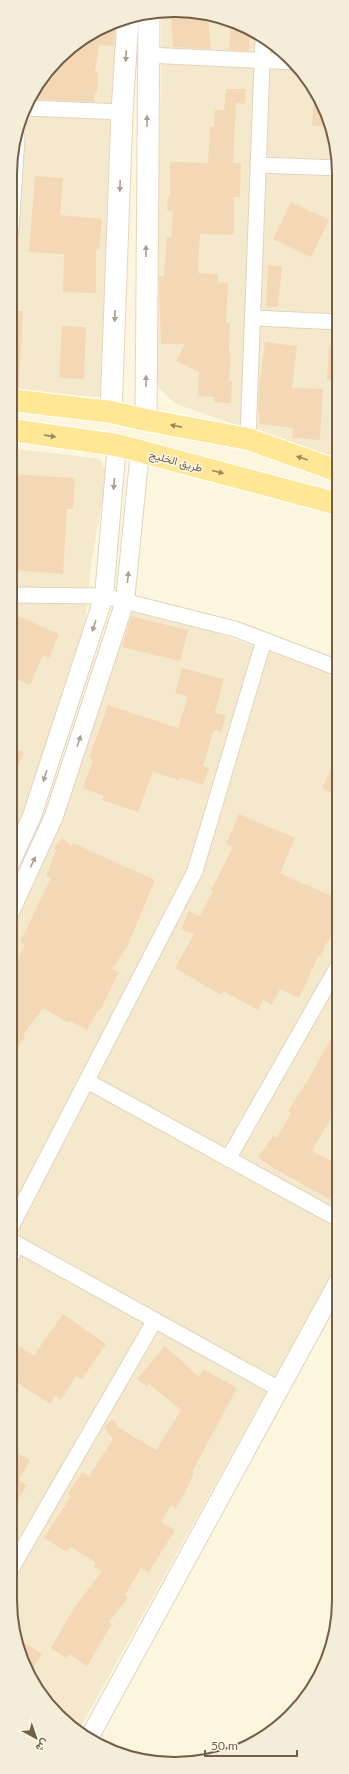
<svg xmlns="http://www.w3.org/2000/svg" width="349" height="1774" font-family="Lato,Vazirmatn,sans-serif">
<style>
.residential{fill:#f5e9cd}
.building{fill:#f4d8b6}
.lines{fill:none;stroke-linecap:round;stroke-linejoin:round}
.minor-casing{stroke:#e2d3bb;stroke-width:17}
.tertiary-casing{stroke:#e2d3bb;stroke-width:20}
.secondary-casing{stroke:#e7d5b9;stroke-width:23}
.primary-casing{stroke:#fff;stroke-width:24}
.minor{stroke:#fff;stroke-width:15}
.tertiary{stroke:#fff;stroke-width:18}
.secondary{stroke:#fff;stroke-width:21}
.primary{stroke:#ffe795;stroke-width:22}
.oneway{fill:#ac9e90}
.oneway2{fill:#9e875e}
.labels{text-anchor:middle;stroke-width:3;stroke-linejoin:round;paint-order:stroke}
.street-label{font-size:11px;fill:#755e46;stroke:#fff9e7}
.rim{fill:none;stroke:#755e46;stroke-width:2}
</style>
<rect width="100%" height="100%" fill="#fdf6df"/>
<!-- residential -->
<g class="residential">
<polygon points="196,11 247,27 291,58 322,102 339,164 338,460 176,404 158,387 152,370 158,218 162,14"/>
<polygon points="122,21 107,397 11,394 11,153 32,92 74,44"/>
<polygon points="11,449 44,452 100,459 107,474 91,565 85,623 19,829 11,845"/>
<polygon points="127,604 338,673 338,1263 79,1730 58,1716 22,1662 10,1599 11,920 48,848"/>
</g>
<!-- building -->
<g class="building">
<polygon points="208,16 211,49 173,47 171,18"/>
<polygon points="231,22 250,29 249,51 229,50"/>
<polygon points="106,28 115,29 114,46 99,45 95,72 98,73 97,93 94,93 94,102 30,99 32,92 74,44"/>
<polygon points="226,89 246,89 245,104 236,103 233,163 241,163 240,197 234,197 234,235 200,234 198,273 218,274 218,282 228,283 226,323 230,323 229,352 231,352 229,381 232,381 231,403 214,402 214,397 198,396 199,372 176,361 185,344 161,344 159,290 159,276 164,276 167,237 171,238 173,211 167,210 168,196 170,196 170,162 208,163 210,127 214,127 215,110 224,110"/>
<polygon points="314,90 322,102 329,127 312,126"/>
<polygon points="35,176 63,178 60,215 102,219 99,250 96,250 96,293 63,292 64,254 29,252"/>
<polygon points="291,202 329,220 311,257 273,239"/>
<polygon points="268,265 282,266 278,307 266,307"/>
<polygon points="11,311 23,311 19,388 11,388"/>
<polygon points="62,326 86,327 84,379 59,378"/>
<polygon points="265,342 297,346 292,388 323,389 320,440 292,438 293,428 259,424 260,414 258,413 259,388"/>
<polygon points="329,346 338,347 338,381 327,380"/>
<polygon points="11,474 75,478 73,509 67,509 63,574 11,570"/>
<polygon points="11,613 59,634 49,658 43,655 30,685 11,677"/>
<polygon points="131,616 188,630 180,661 122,647"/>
<polygon points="182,668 224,679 215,712 226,716 221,732 214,730 203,766 209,768 203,785 180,777 179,780 153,772 138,812 102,800 104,796 83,788 93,760 89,758 108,705 178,728 188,697 175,693"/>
<polygon points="11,747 24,752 19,765 11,762"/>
<polygon points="338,755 338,796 322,788"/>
<polygon points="239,814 295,838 280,873 338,899 338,925 325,946 321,956 319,955 299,998 280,989 272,1005 263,1000 258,1010 223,991 221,995 175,968 194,934 181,929 189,911 200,916 213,891 211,890 233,847 226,844"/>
<polygon points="62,838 71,846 73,843 155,880 127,947 112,969 119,972 100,1011 98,1010 87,1030 70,1021 69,1023 43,1008 23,1035 25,1036 11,1060 11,973 25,945 20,942 51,878 46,876 56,850 54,848"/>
<polygon points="338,1026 338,1106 312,1151 338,1164 338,1204 273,1168 258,1157 273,1136 277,1138 291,1113 288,1111 309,1078"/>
<polygon points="63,1314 106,1344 82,1379 76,1376 61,1400 55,1396 50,1404 10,1378 10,1341 34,1355"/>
<polygon points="165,1346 199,1377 203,1369 237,1388 192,1472 194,1473 185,1492 176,1508 171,1505 161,1522 175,1530 149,1572 141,1568 125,1595 128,1598 109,1622 112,1624 87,1666 69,1654 66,1658 51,1648 74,1608 102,1571 94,1567 96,1563 71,1547 67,1552 44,1538 71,1496 68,1494 82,1472 89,1476 113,1439 104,1427 113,1419 119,1428 156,1450 181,1410 149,1384 147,1387 137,1379"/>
<polygon points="10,1449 30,1460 19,1480 27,1485 19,1498 11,1493 10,1495"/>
<polygon points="18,1638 42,1654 30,1673 22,1662"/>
</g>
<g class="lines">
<defs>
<g id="minor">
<polyline points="147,55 294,62"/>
<polyline points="27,108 122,112"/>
<polyline points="258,165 339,168"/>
<polyline points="11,230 17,137"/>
<polyline points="253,318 339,322"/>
<polyline points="248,439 263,38"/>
<polyline points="11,595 104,596 235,629 338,668"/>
<polyline points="87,1081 338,1219"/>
<polyline points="228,1159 338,966"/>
<polyline points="10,1229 195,871 264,640"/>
<polyline points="10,1240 279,1389"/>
<polyline points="10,1259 18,1244"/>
<polyline points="10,1571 155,1320"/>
</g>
<g id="tertiary">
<polyline points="11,862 32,816 104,596 117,445"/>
<polyline points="11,910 54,816 125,601 140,451"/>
<polyline points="89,1738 338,1282"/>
</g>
<g id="secondary">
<polyline points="111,412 122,112 128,18"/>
<polyline points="146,420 149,15"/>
</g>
<g id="primary">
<polyline points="11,400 111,412 146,420 248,439 338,471"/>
<polyline points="11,430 117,445 338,504"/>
</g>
</defs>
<!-- minor casing -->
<use href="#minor" class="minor-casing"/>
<!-- tertiary casing -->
<use href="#tertiary" class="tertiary-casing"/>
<!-- secondary casing -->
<use href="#secondary" class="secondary-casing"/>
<!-- primary casing -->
<use href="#primary" class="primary-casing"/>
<!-- minor -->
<use href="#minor" class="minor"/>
<!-- tertiary -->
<use href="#tertiary" class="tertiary"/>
<!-- secondary -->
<use href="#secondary" class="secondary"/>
<!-- primary -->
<use href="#primary" class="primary"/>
</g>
<!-- one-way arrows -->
<defs><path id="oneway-solid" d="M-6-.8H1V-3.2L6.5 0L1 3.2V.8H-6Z"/></defs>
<g class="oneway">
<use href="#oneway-solid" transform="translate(126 56) rotate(93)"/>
<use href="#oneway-solid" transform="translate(147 121) rotate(-90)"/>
<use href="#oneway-solid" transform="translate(120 186) rotate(92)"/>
<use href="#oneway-solid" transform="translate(146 251) rotate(-90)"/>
<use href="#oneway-solid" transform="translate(115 316) rotate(92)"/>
<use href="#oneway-solid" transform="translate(146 381) rotate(-90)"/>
<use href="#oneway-solid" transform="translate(114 484) rotate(95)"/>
<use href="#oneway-solid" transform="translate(128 577) rotate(-84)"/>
<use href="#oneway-solid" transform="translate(94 626) rotate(108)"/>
<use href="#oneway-solid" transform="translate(79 741) rotate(-72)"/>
<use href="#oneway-solid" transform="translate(45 776) rotate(108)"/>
<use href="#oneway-solid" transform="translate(33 862) rotate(-65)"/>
</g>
<g class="oneway2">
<use href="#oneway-solid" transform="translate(176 426) rotate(-169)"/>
<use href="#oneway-solid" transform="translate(50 436) rotate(8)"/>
<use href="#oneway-solid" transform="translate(302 458) rotate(-161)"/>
<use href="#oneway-solid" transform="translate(218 472) rotate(15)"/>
</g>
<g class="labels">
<!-- street labels -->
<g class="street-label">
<text transform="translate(176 461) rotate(15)" y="4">طريق الخليج</text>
</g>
</g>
<!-- crop -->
<path d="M0 0H349V1774H0ZM174 17H175A157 157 0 0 1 332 174V1600A157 157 0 0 1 175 1757H174A157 157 0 0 1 17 1600V174A157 157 0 0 1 174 17Z" fill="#f4edda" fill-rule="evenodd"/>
<path class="rim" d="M174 17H175A157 157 0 0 1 332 174V1600A157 157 0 0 1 175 1757H174A157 157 0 0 1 17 1600V174A157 157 0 0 1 174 17Z"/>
<!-- north arrow -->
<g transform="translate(36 1738) rotate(140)" stroke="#fff9e7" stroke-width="3" paint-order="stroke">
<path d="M0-3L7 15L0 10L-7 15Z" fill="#755e46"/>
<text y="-6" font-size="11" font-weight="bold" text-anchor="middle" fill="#755e46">ش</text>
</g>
<!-- scale -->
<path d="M205 1750v6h92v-6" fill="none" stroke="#755e46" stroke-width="2"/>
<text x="211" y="1750" font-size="12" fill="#755e46" stroke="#fff9e7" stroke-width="3" paint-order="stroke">50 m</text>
</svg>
